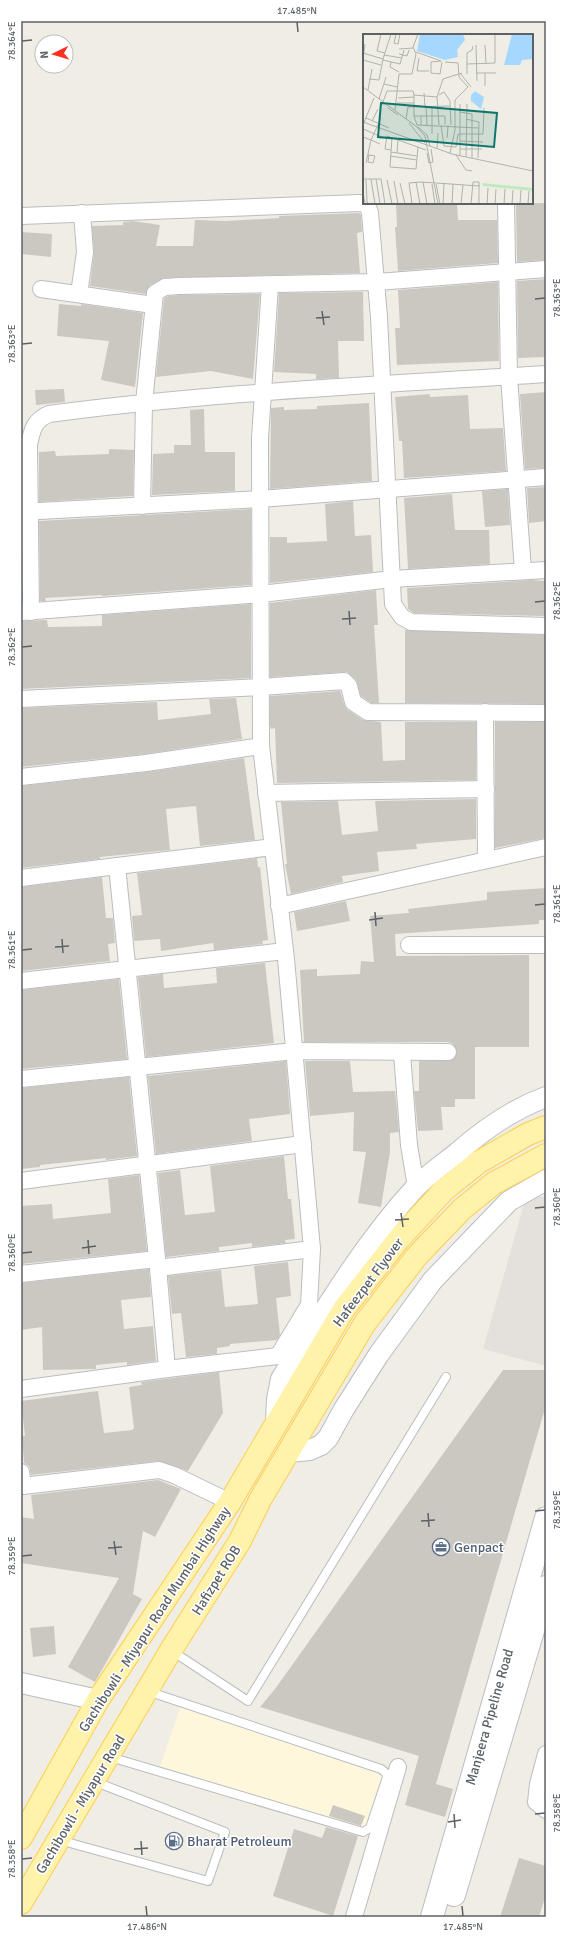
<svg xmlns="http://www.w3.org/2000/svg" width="567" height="1938" font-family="Signika,sans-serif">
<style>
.commercial{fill:#fff7db}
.industrial{fill:#e4e1dc}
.building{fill:#cbc8c1}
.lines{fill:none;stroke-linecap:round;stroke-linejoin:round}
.service-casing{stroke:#b9bdc2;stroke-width:10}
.minor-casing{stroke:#b9bdc2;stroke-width:18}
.tertiary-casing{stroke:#b9bdc2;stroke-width:22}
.secondary-casing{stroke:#babec4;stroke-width:24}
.primary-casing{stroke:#ffce4f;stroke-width:24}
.service{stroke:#fff;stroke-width:8}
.minor{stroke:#fff;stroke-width:16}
.tertiary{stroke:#fff;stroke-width:20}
.secondary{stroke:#fff;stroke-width:22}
.primary{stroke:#fff2ab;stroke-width:22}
.ticks{fill:none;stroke:#5c6167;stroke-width:1.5}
.labels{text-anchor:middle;stroke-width:3;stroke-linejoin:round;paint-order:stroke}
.street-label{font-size:14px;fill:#5c6167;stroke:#fff}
.service-label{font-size:14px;fill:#4e5e75;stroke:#fff;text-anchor:start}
.inset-road{fill:none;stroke:#b1b2ae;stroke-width:1}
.view{fill:#0f766e;fill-opacity:0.15;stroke:#0f766e;stroke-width:2}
.inset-edge{fill:none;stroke:#5c6167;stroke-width:2}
.neatline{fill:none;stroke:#5c6167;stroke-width:1.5}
.ticks-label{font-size:10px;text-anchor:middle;fill:#5c6167}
</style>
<rect width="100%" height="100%" fill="#f0eee4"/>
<!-- commercial -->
<polygon class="commercial" points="181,1706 383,1773 367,1829 160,1766"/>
<!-- industrial -->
<polygon class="industrial" points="527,1193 546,1198 546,1366 483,1349"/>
<!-- building -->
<g class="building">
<polygon points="396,203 457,203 458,220 497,220 498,263 398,271 395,227 397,227"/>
<polygon points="516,203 546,203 546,260 517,262"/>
<polygon points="359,213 361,215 362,232 357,233 360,273 164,278 150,285 145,294 90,286 94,253 92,226 123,225 123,222 133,221 160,225 156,246 193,246 195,220 226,221 279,218 279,216"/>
<polygon points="21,232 52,234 51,257 21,254"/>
<polygon points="546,279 546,357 518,358 517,281"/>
<polygon points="498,282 499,361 397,365 395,328 400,328 398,290"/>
<polygon points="363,292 364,341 338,341 339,378 316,379 316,374 274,372 279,293"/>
<polygon points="260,294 253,379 211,371 156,377 164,299 168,296 179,295"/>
<polygon points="59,304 81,306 81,304 143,313 135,387 101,380 109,341 57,336"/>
<polygon points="64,389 65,402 36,405 35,390"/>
<polygon points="546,392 546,468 525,469 520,394"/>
<polygon points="430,394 430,397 468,395 470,429 503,428 506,471 404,478 402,441 399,441 395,397"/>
<polygon points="369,403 372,481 270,489 271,408 284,407 284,410 317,409 317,406"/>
<polygon points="204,409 205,452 235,452 235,491 152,495 153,454 174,453 174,445 191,445 190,410"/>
<polygon points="109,449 134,450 133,496 39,502 39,452 55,451 56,456 109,454"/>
<polygon points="546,487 546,521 529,523 527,488"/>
<polygon points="508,489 510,525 485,527 482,491"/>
<polygon points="452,494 455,530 489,530 490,564 408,569 404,498"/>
<polygon points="353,501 355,536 371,535 373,572 270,583 270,537 287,537 287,543 327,541 325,504"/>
<polygon points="251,509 251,585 102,596 102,595 45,598 46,601 40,601 39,521"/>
<polygon points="532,580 546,581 546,616 414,613 408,609 407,588"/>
<polygon points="376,590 378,625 374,625 379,703 371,703 361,696 356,680 347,672 270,677 270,603"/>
<polygon points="251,604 251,678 21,689 21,621 47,620 48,627 102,626 102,615"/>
<polygon points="405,630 546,635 546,704 405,703"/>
<polygon points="340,691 344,704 348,710 363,720 381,722 383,761 405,760 405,722 476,722 476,780 277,783 275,728 271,729 270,725 270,696"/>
<polygon points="236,698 242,739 145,754 21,767 21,708 157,702 158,720 211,714 209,699"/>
<polygon points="495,722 546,722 545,838 495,848"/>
<polygon points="244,758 255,840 200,846 196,806 166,809 170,850 100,857 100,859 21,868 21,786 147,772"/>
<polygon points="476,799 476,839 416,844 417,849 377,852 379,871 342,876 343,882 291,894 285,864 287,864 281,802 338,801 342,835 378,831 375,801"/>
<polygon points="257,858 258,867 260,867 268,940 262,941 263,944 214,950 213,943 161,951 160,939 134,941 132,916 142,915 137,873"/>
<polygon points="102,877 106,918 113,918 115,943 108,944 110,961 21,971 21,887"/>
<polygon points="546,888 546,920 539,920 539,924 395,934 396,956 529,955 529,1047 475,1047 475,1099 455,1099 455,1107 441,1107 443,1130 418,1131 414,1091 419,1091 419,1061 452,1060 457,1052 453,1044 448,1042 304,1042 300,970 317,969 317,976 360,974 361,961 374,962 370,916 409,913 408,909 487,900 487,892"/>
<polygon points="346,901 350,921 297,931 294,912"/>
<polygon points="265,963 274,1043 146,1057 138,977 163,974 164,988 217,983 216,968"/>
<polygon points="119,979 127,1059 21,1069 21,990"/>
<polygon points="286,1061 290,1114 249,1119 252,1141 156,1154 148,1076"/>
<polygon points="305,1061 350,1061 353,1092 395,1091 399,1132 390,1133 390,1152 381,1207 358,1203 366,1152 353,1151 354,1112 310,1116"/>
<polygon points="129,1077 137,1156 106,1160 106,1158 40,1165 40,1167 21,1169 21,1088"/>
<polygon points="284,1156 288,1199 291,1199 295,1239 285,1240 286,1243 252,1247 252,1243 219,1247 219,1251 166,1257 158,1173 180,1170 185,1215 215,1212 210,1166"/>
<polygon points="139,1175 147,1251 21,1264 21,1206 52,1204 53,1219 111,1213 108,1179"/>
<polygon points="288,1262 291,1296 276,1298 280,1335 277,1340 230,1344 230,1346 217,1348 217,1354 186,1357 181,1313 172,1314 168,1276 221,1270 225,1307 258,1304 254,1266"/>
<polygon points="149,1269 151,1297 121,1300 124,1329 153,1326 156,1361 127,1365 127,1362 96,1365 96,1369 43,1370 42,1327 21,1330 21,1283"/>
<polygon points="503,1370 546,1370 546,1405 436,1784 453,1789 445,1817 405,1805 419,1756 260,1707 275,1689"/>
<polygon points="219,1372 223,1413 188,1471 158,1461 31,1475 29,1466 24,1463 22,1436 25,1436 21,1401 98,1391 104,1433 132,1430 134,1428 129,1387 142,1385 141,1382"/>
<polygon points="158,1480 181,1489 155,1537 143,1531 133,1594 142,1599 95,1682 68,1667 119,1578 21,1563 21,1517 34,1519 31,1495"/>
<polygon points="54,1626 56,1654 33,1657 30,1628"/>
<polygon points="333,1805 365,1816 361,1826 329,1816"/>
<polygon points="326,1827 358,1836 333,1916 273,1896 294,1829 322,1838"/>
<polygon points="519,1858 546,1866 546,1894 539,1917 500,1917"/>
</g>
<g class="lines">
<defs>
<g id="service">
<polyline points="172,1651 248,1701 446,1377"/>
<polyline points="110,1757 363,1832 370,1828 387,1777 386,1773 381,1769 147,1691"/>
<polyline points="59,1840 208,1881 225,1832 93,1781"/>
</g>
<g id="minor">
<polyline points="506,203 509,377 523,571"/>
<polyline points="21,216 359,203 367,204 370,213 379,317 393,604 402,617 411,622 546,626"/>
<polyline points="41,289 153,305"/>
<polyline points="79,294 85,252 82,213"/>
<polyline points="142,506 144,403 155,293 165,287 179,286 377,282 546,269"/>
<polyline points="21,512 260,499 546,477"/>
<polyline points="21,612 261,594 392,579 546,570"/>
<path d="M31 612 29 445C32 430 34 420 49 414 214 392 380 385 546 374"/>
<polyline points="21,699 261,687 344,681 349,686 353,702 368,712 546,713"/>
<polyline points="485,712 486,860"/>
<polyline points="21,777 146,763 261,746"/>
<polyline points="266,793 486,789"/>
<polyline points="273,847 117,866 158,1268 312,1249"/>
<polyline points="21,878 117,866"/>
<polyline points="279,906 546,847"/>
<polyline points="409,945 546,945"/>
<polyline points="21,981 285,951"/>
<polyline points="402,1053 409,1145 416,1187"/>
<polyline points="21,1079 294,1051 448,1052"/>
<polyline points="21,1181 303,1144"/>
<polyline points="21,1274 157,1259"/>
<polyline points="167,1369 278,1356 309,1305 312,1249 286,959 261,746 260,438 270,285"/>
<polyline points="21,1389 167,1369 158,1268"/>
<polyline points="21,1472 23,1486 159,1470 174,1475 230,1502"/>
<polyline points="546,1754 538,1784 536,1802 546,1810"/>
<polyline points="354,1917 398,1767"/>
</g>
<g id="tertiary">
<path d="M276 1422 277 1399 281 1379C323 1313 362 1246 415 1188 427 1175 443 1164 457 1153 483 1130 513 1109 546 1097"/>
<polyline points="289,1452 310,1450 321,1445 328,1438 344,1409 379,1354 433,1280 509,1201 546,1180"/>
<polyline points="21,1683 98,1700"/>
</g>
<g id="secondary">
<polyline points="454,1895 546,1587"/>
<polyline points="432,1917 546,1518"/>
</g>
<g id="primary">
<polyline points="21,1838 98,1700 230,1502 344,1309 398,1240 444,1190 479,1162 528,1134 546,1127"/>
<polyline points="21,1903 171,1650 240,1541 260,1500 365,1323 417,1256 462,1209 494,1183 546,1155"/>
</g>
</defs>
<!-- service casing -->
<use href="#service" class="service-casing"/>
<!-- minor casing -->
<use href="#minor" class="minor-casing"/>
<!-- tertiary casing -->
<use href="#tertiary" class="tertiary-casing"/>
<!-- secondary casing -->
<use href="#secondary" class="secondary-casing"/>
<!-- primary casing -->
<use href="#primary" class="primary-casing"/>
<!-- service -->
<use href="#service" class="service"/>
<!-- minor -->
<use href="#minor" class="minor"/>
<!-- tertiary -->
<use href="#tertiary" class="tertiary"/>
<!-- secondary -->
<use href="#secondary" class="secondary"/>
<!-- primary -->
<use href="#primary" class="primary"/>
</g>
<!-- ticks -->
<path class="ticks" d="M297 22 298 32M22 41 32 40M535 299 545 298M322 311 324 325M316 318 330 317M22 344 32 343M535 602 545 601M349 611 350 625M342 619 356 618M22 647 32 646M535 905 545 904M375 912 376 926M369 920 383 918M62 939 63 953M55 947 69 946M22 950 32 949M535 1208 545 1207M401 1213 403 1227M395 1220 409 1219M88 1240 89 1254M82 1248 96 1246M22 1253 32 1252M535 1511 545 1510M428 1513 429 1527M421 1521 435 1520M114 1541 116 1555M108 1548 122 1547M22 1556 32 1555M454 1814 455 1828M535 1814 545 1813M448 1822 461 1820M141 1841 142 1855M134 1849 148 1848M22 1859 32 1858M146 1906 147 1916M462 1906 463 1916"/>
<!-- icons -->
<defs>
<symbol id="office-ring" viewBox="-11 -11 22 22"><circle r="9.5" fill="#fff" stroke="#5c6f8a" stroke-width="1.5"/><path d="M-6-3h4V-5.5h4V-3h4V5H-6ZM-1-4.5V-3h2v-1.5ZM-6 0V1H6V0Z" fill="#5c6f8a"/></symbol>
<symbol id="fuel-ring" viewBox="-11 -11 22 22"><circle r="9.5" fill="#fff" stroke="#5c6f8a" stroke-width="1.5"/><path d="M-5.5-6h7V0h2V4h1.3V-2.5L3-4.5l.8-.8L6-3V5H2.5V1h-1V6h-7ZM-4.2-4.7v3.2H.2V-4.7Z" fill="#5c6f8a"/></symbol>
</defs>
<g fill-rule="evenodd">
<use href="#office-ring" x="431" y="1537" width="20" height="20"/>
<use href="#fuel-ring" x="164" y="1831" width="20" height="20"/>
</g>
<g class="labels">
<!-- street labels -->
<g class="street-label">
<text transform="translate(368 1282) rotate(-53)" y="5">Hafeezpet Flyover</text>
<text transform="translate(216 1580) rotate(-58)" y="5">Hafizpet ROB</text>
<text transform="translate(154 1619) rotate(-57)" y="5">Gachibowli - Miyapur Road Mumbai Highway</text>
<text transform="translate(489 1717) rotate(-74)" y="5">Manjeera Pipeline Road</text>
<text transform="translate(80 1804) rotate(-59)" y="5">Gachibowli - Miyapur Road</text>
</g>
<!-- service labels -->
<g class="service-label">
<text x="454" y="1552">Genpact</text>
<text x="187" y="1846">Bharat Petroleum</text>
</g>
</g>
<!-- overview -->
<g transform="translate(363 34)">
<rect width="170" height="170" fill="#f0eee4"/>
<path d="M119 149 170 154V157L120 152Z" fill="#beeabf"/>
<path d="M57 0H100L102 6 94 16 95 23 82 26 54 17ZM149 0H170V25L159 26 157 31H141ZM112 57 121 63 118 75 108 67V61Z" fill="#a6d8ff"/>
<path class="inset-road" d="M18 0 14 17 22 19M33 0 31 9 35 10 37 0M113 11 114 47M122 11 123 30M36 15 50 14M53 18 78 27M0 19 20 25M36 20 44 22 46 16M21 21 39 24M56 24 54 37H66M0 25 2 10M0 26 18 31M20 26 37 30 41 16M78 27 68 28V39L77 40 79 28M28 28 27 33 36 38M82 28 95 29 96 43 105 53 92 66V96L87 119M104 30 132 29V0M97 39 108 53M113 39H133M122 39V52M104 40V19L109 16 110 12M6 45 16 46 20 25 28 0M21 50 34 53M0 53 54 93 62 102 75 170M5 56 9 35M61 59 62 72M51 61V82H58M76 61 81 58 87 67 88 91M35 64 51 63M16 65 23 43M20 68 24 57H50L51 61 74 63M34 69H51M63 72 64 91M25 74 35 81M32 76 36 40H49L53 20 50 13 55 0M97 78 109 80V124M51 82 54 91 115 94M3 84 26 94M43 85 45 73 87 72M103 85 116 88 115 124M9 87 15 75M0 88 89 120 170 137M46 89 62 109M0 91 11 64M58 91V82H82V91M76 91 74 63 80 45 99 39M78 91 81 112 93 113M55 93 64 101 67 112M0 95 19 103M69 100V72M0 103 8 106 18 84M29 103 27 133 53 135 55 113M84 104 85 91M97 107 120 108M93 113 95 100H120L121 74M74 114 75 99M97 115H119M28 116 22 115 24 102 63 116M28 118 54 122M34 119 35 106M64 119 66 129 70 128 68 115M5 121H6L12 122 10 129 5 128 6 121M93 121 103 136 109 137M27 122 54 126M97 122V70M103 123 104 70M3 129 8 106 17 110M0 145H18L22 170M8 145 12 170M13 145 17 170M3 146 4 168 6 170M24 146 29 170M31 147 35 170M53 148 57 170M60 148 64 170M37 149 42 170M69 150 72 170M73 150 77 170M0 158 2 170M49 170 46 149 58 148 117 152M80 170 81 149M89 170 90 150M98 170 100 151M108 170 110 148H116V170M124 170 125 154M132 170 133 155M141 170 142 155M149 170 150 156M157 170 158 156M165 170 166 157"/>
<path class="view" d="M18 69 134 79 131 113 15 103Z"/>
<rect width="170" height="170" class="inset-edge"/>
</g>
<!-- border -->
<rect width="567" height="1938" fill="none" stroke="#ffffff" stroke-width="44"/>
<!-- north arrow -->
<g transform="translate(54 54) rotate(265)"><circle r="19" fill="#ffffff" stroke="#bec0c2"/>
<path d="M0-3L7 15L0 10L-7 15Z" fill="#fb3220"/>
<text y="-6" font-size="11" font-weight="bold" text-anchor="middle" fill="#5c6167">N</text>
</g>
<rect x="22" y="22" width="523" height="1894" class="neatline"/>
<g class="ticks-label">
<text x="297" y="14">17.485°N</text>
<text transform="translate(11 41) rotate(-90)" y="4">78.364°E</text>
<text transform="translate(556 298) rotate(-90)" y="4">78.363°E</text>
<text transform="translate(11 344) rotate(-90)" y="4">78.363°E</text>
<text transform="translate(556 601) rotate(-90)" y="4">78.362°E</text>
<text transform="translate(11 647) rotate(-90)" y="4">78.362°E</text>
<text transform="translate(556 904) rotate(-90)" y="4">78.361°E</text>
<text transform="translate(11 950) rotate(-90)" y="4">78.361°E</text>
<text transform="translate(556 1207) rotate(-90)" y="4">78.360°E</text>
<text transform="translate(11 1253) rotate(-90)" y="4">78.360°E</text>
<text transform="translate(556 1510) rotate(-90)" y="4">78.359°E</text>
<text transform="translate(11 1556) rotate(-90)" y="4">78.359°E</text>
<text transform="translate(556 1813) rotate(-90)" y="4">78.358°E</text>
<text transform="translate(11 1859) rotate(-90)" y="4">78.358°E</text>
<text x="147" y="1930">17.486°N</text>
<text x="463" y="1930">17.485°N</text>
</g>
</svg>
